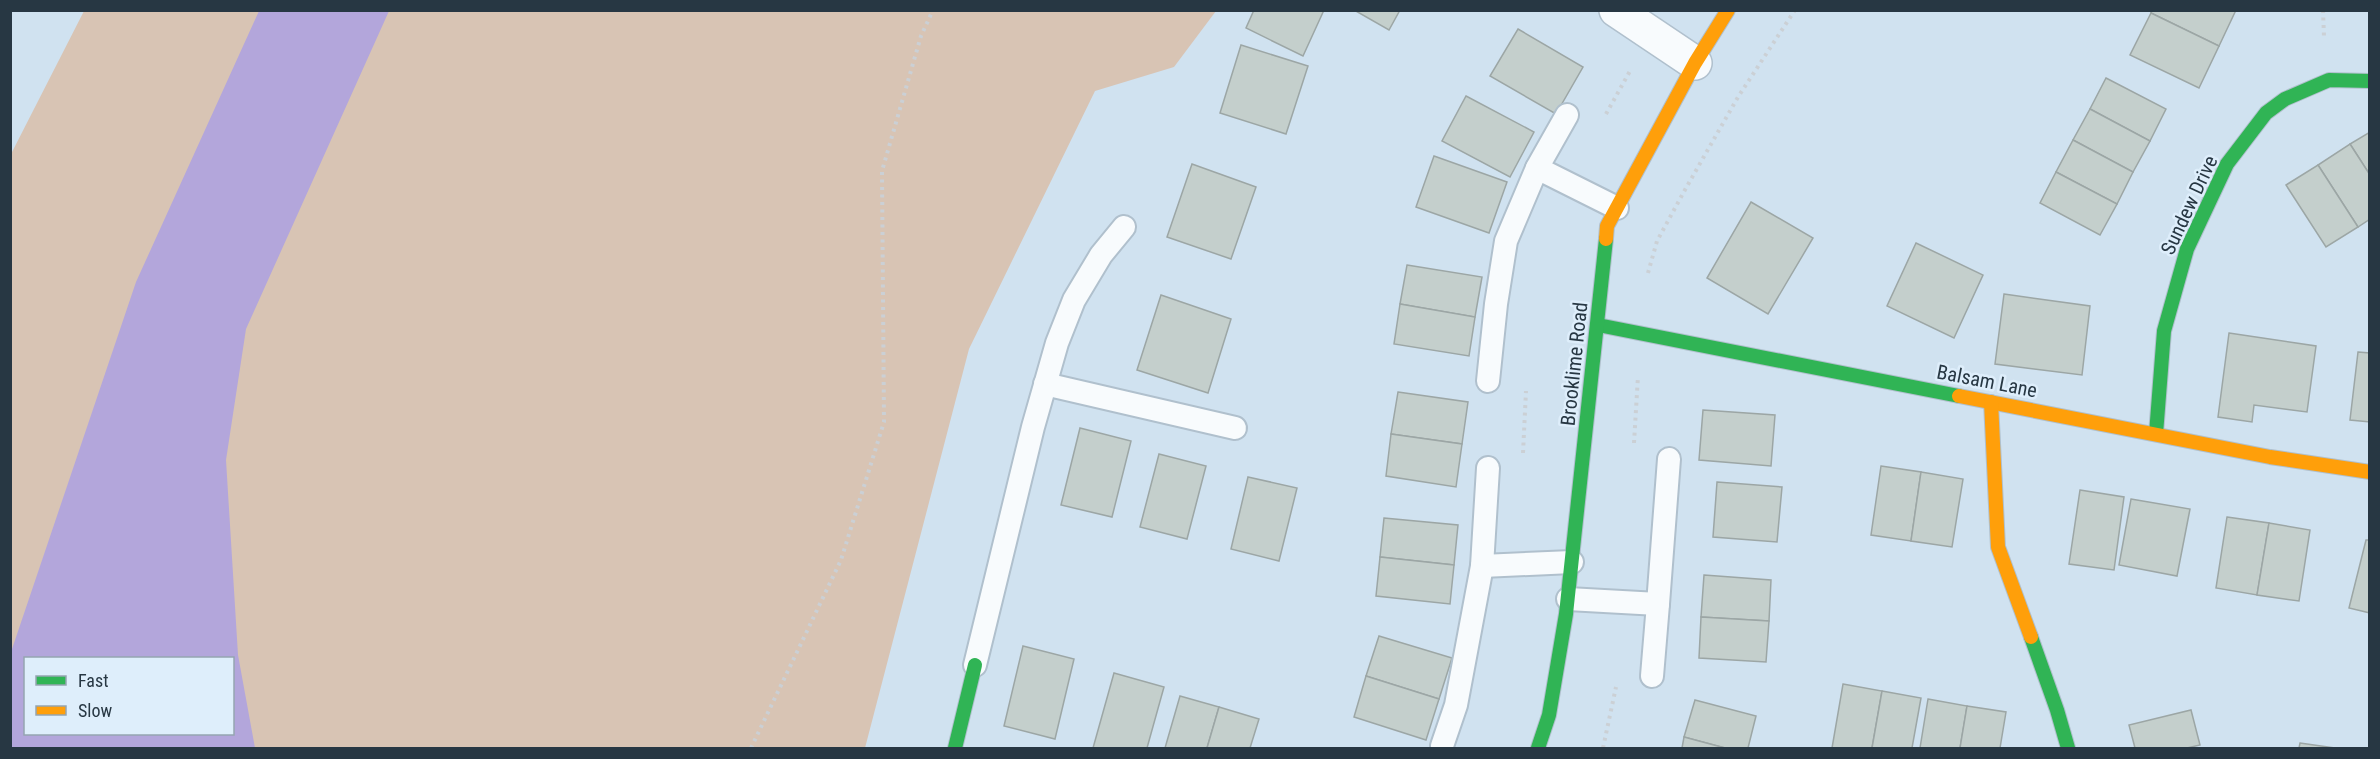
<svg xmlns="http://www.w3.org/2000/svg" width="2380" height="759" font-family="'Roboto Condensed',sans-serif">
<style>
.green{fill:#d8c4b4;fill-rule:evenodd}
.water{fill:#b3a6db;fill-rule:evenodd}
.building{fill:#c4cfcc;stroke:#9ca6a5;stroke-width:1.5}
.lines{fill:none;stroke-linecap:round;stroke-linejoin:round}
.lane-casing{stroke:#b0c0cd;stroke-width:26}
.street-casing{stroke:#b0c0cd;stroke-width:36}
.fast-casing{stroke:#b0c0cd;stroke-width:16}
.slow-casing{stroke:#b0c0cd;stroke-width:16}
.path{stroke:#cbd0d5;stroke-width:4;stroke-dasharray:3 4.5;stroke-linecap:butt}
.lane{stroke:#f8fbfd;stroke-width:22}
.street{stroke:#f8fbfd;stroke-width:33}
.fast{stroke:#30b455;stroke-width:14}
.slow{stroke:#ff9f0a;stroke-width:14}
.labels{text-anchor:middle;stroke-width:5;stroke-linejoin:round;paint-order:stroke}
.street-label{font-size:20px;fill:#273743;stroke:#deeefb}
</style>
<rect width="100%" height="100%" fill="#d0e2f0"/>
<!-- green -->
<path class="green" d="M84 11H1216L1174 67 1095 91 969 349 865 748H11L10 156ZM26 658H232V734H26Z"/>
<!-- water -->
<path class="water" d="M259 11H389L246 329 226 460 238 655 255 748H11V652L136 282ZM26 658H232V734H26Z"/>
<!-- building -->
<g class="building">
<polygon points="1254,10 1324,10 1303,56 1246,28"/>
<polygon points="1354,10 1400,10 1389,30"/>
<polygon points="2152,10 2236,10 2219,46 2151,13"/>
<polygon points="2151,13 2219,46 2199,88 2130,55"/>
<polygon points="1518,29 1583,67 1556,114 1490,76"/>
<polygon points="1241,45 1308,66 1286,134 1220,113"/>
<polygon points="2106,78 2166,109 2150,141 2090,109"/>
<polygon points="1466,96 1534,132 1510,177 1442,141"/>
<polygon points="2090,109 2150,141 2133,172 2073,140"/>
<polygon points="2370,132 2370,175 2350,144"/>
<polygon points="2073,140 2133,172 2117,204 2056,172"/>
<polygon points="2350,144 2370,175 2370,219 2358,227 2318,165"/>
<polygon points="1434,156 1507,182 1489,233 1416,207"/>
<polygon points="1192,164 1256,187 1231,259 1167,237"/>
<polygon points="2318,165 2358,227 2326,247 2286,185"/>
<polygon points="2056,172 2117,204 2100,235 2040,203"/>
<polygon points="1751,202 1813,238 1768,314 1707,278"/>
<polygon points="1916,243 1983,275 1954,338 1887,306"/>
<polygon points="1407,265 1482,277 1475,317 1400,304"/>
<polygon points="2004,294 2090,306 2082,375 1995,364"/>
<polygon points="1161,295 1231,319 1208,393 1137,370"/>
<polygon points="1400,304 1475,317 1469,356 1394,344"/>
<polygon points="2229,333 2316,346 2307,412 2254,405 2252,422 2218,417"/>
<polygon points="2358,352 2370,353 2370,422 2350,420"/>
<polygon points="1398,392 1468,402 1462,444 1391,434"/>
<polygon points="1703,410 1775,415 1771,466 1699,460"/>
<polygon points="1080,428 1131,441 1112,517 1061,505"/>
<polygon points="1391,434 1462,444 1456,487 1386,476"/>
<polygon points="1159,454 1206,466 1187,539 1140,527"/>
<polygon points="1881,466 1921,472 1911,541 1871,535"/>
<polygon points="1921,472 1963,479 1952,547 1911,541"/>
<polygon points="1248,477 1297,488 1279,561 1231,549"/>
<polygon points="1717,482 1782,487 1777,542 1713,537"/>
<polygon points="2080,490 2124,497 2114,570 2069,564"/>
<polygon points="2131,499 2190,509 2177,576 2119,565"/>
<polygon points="2227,517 2269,523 2257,595 2216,588"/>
<polygon points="1384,518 1458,525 1454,565 1380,557"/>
<polygon points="2269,523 2310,530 2299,601 2257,595"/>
<polygon points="2366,540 2370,540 2370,613 2349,608"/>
<polygon points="1380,557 1454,565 1450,604 1376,596"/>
<polygon points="1704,575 1771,580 1769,621 1701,617"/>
<polygon points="1701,617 1769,621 1766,662 1699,658"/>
<polygon points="1379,636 1452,658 1439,699 1366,676"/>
<polygon points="1023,646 1074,659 1055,739 1004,726"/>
<polygon points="1114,673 1164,687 1147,748 1093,748"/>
<polygon points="1366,676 1439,699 1426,740 1354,717"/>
<polygon points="1843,684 1882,691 1872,748 1832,748"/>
<polygon points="1882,691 1921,698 1912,748 1872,748"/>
<polygon points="1180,696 1219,707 1207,748 1165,748"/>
<polygon points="1928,699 1967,706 1960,748 1920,748"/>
<polygon points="1695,700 1756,716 1748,748 1725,748 1684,737"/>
<polygon points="1967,706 2006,712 2000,748 1960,748"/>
<polygon points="1219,707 1259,719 1250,748 1207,748"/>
<polygon points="2191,710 2200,745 2187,748 2135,748 2129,725"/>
<polygon points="1684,737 1725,748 1682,748"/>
<polygon points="2300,743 2335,748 2299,748"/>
</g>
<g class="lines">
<defs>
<g id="lane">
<polyline points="1537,168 1567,115"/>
<polyline points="1488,381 1496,304 1506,241 1537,168 1617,208"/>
<polyline points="1045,384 1235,428"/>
<polyline points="1488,468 1482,566 1572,562"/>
<polyline points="1568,599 1658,604 1669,459"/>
<polyline points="975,665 1033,427 1057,343 1074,300 1101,255 1124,227"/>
<polyline points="1652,676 1658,604"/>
<polyline points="1442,746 1456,705 1482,566"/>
</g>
<polyline id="street" points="1616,10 1695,63"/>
<g id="fast">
<polyline points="1598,325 1959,396"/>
<polyline points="2156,434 2164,331 2187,249 2227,164 2266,113 2285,99 2329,80 2370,81"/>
<polyline points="2031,637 2057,710 2068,748"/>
<polyline points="955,748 975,665"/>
<polyline points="1538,748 1549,715 1566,614 1606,239"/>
</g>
<g id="slow">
<polyline points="1606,239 1607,226 1695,63 1728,10"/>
<polyline points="1959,396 2270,457 2370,472"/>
<polyline points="1991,402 1998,547 2031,637"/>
</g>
</defs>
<!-- lane casing -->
<use href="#lane" class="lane-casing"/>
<!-- street casing -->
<use href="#street" class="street-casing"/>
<!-- fast casing -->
<use href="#fast" class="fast-casing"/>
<!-- slow casing -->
<use href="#slow" class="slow-casing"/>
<!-- path -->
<g class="path">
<polyline points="2323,10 2324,37"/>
<polyline points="1606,114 1630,71"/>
<polyline points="1648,273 1657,241 1686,188 1738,97 1795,10"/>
<polyline points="1634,443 1638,376"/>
<polyline points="1523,453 1526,391"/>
<polyline points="751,748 841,560 884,422 882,171 921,36 933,10"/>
<polyline points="1603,748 1616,687"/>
</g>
<!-- lane -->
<use href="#lane" class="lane"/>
<!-- street -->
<use href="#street" class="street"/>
<!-- fast -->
<use href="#fast" class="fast"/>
<!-- slow -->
<use href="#slow" class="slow"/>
</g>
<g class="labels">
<!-- street labels -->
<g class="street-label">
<text transform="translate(2189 205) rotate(-65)" y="7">Sundew Drive</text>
<text transform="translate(1574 364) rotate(-84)" y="7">Brooklime Road</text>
<text transform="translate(1987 381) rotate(11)" y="7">Balsam Lane</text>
</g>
</g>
<!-- border -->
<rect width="2380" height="759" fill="none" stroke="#273743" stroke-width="24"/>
<!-- legend -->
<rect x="24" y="657" width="210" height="78" fill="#deeefb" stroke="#95a5b1" stroke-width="1.5"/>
<rect x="36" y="676" width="30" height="9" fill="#30b455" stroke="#95a5b1" stroke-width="1.5"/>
<text x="78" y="687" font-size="18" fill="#273743">Fast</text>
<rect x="36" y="706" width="30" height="9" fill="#ff9f0a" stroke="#95a5b1" stroke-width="1.5"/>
<text x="78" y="717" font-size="18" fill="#273743">Slow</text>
</svg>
